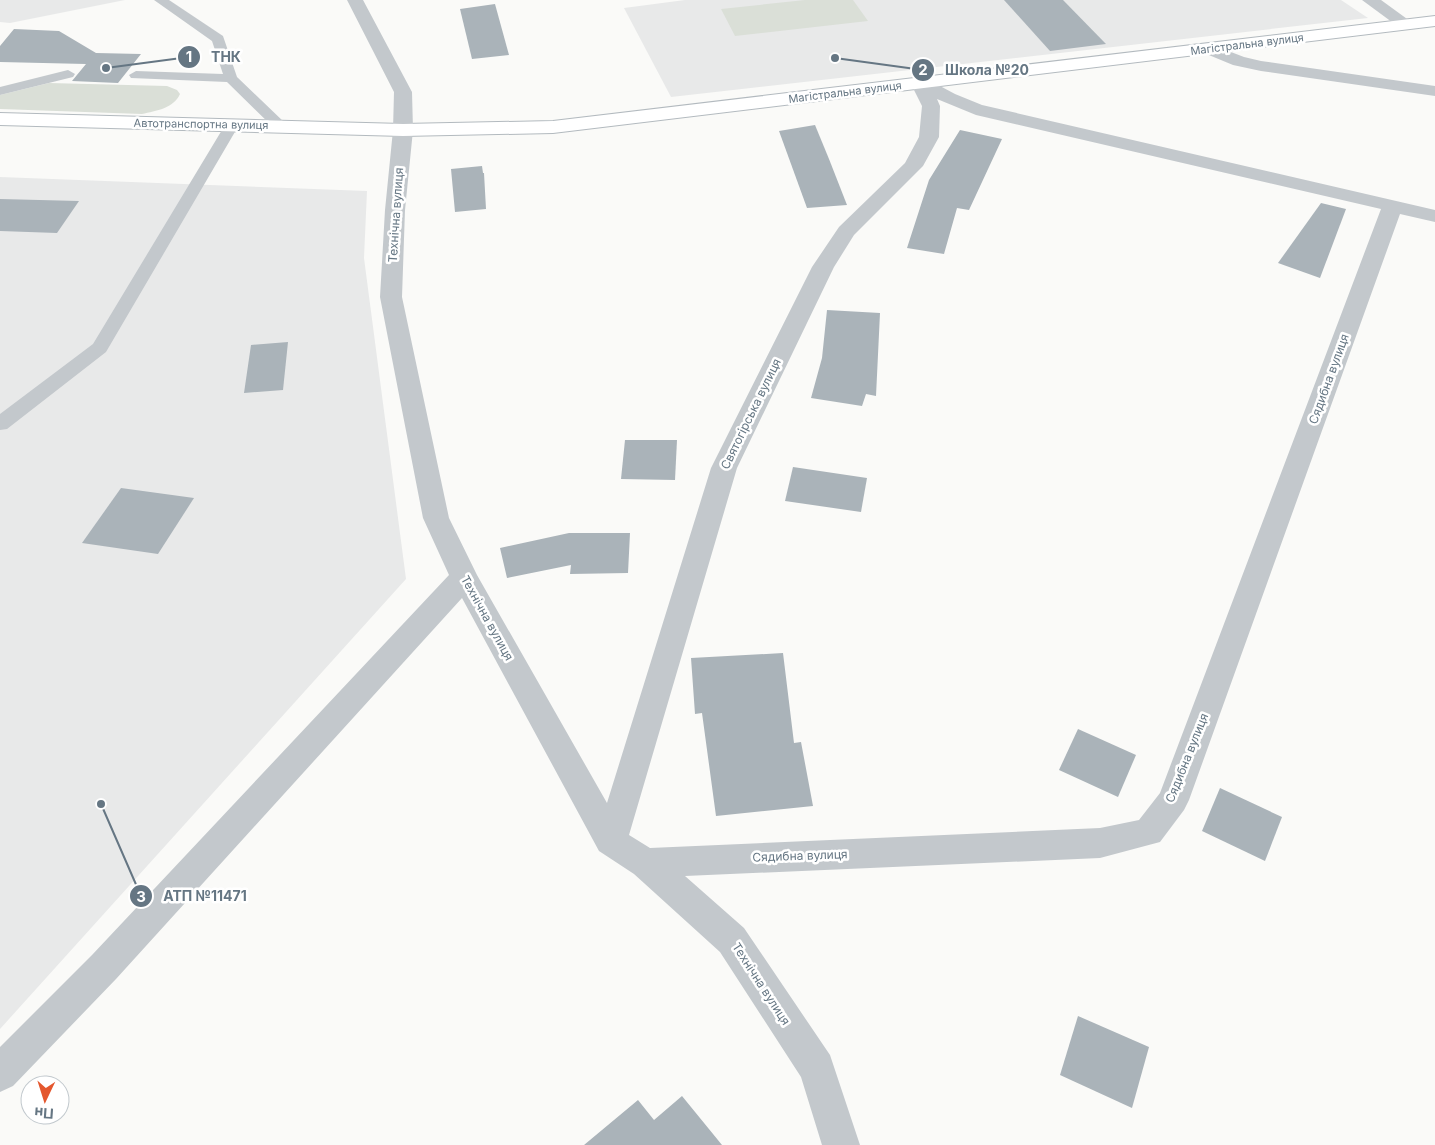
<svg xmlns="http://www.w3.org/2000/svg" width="1435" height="1145" font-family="Inter,sans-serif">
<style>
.built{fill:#e8e9e9}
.green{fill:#dadfd7}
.building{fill:#aab3b9}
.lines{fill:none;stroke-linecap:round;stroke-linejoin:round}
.secondary-casing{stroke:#b3babf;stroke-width:2}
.lane{fill:#c3c8cc;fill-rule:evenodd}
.street{fill:#c3c8cc;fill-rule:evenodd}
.secondary{fill:#fff;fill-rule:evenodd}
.labels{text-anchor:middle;stroke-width:5;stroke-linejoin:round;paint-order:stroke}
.far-street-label{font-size:11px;fill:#657683;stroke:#fff}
.street-label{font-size:12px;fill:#657683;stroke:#fff}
.leader{fill:none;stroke:#657683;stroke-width:2}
.callout-dot{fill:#657683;stroke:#fff;stroke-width:2}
.mark-label{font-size:15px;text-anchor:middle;font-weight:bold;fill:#fff}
.callout-label{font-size:14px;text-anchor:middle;font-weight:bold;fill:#657683;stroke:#fff;stroke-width:5;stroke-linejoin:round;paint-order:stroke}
</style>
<rect width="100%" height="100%" fill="#fafaf8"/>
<!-- built -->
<g class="built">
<polygon points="0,0 125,0 10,23 0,22"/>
<polygon points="685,0 1341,0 1368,18 671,97 624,8"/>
<polygon points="0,177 367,191 364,258 406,579 0,1029"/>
</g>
<!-- green -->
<g class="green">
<polygon points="805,0 853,0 868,21 735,36 721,9"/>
<path d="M49 83 167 86 177 90 180 94C174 108 156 111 142 114L0 109V95Z"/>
</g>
<!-- building -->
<g class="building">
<polygon points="1004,0 1063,0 1106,44 1050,51"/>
<polygon points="495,4 509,55 472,59 460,9"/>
<polygon points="14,29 59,31 96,53 141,54 118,83 72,81 86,64 0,62 0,46"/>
<polygon points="815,125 829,159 847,205 807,208 779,131"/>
<polygon points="960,130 1002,139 969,210 957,208 944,254 907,248 929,180"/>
<polygon points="482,166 483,173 484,173 486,209 455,212 451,169"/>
<polygon points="0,199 79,201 57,233 0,231"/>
<polygon points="1321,203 1346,209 1320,278 1278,263"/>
<polygon points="827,310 880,313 876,396 866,394 862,406 811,398 822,358"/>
<polygon points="288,342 283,390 244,393 251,345"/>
<polygon points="625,440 677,440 675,480 621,479"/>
<polygon points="793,467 867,478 861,512 785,501"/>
<polygon points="121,488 194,498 158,554 82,543"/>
<polygon points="569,533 630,533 628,573 570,574 571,565 507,578 500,548"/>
<polygon points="783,653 794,743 801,742 813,806 716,816 702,713 695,714 691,658"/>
<polygon points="1078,729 1136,755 1118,797 1059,770"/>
<polygon points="1220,788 1282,817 1265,861 1202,831"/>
<polygon points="1078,1016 1149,1047 1132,1108 1060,1075"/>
<polygon points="682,1096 722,1145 584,1145 638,1100 654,1120"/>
</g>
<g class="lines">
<defs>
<polygon id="secondary" points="1435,16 1435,26 553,133 403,136 0,125 0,113 403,124 553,121"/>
</defs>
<!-- secondary casing -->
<use href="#secondary" class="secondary-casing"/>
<!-- lane -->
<g class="lane">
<polygon points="154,0 169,0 223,36 237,77 285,123 287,126 285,129 275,129 227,82 131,78 129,75 136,71 223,74 212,41"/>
<polygon points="68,70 75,74 73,77 0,95 0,87"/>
<polygon points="232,121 237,122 239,125 106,352 7,429 0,430 0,414 93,344 225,125 227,122"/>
</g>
<!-- street -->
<g class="street">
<path d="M347 0H363L412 92 413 130 405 210 402 297 449 518 477 575 607 803 711 468 812 267 839 227 905 163 919 137 922 106 910 82 913 78 919 77 925 78 955 94 982 105 1435 210V222L1400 214 1189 800 1184 810 1160 842 1100 858 685 876 744 928 830 1055 860 1145H822L801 1077 720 952 634 874 599 851 462 598 116 979 13 1086 0 1092V1047L92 955 449 575 423 518 380 297 385 210 393 130 394 92ZM937 99 976 115 1381 209 1160 793 1139 820 1100 828 650 848 629 835 737 468 834 267 854 235 923 166 939 137 940 106Z"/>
<polygon points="1362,0 1381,0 1414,24 1412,28 1400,28"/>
<polygon points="1210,44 1244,57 1261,61 1435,86 1435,96 1261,71 1233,65 1204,53 1201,49 1204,45"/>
</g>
<!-- secondary -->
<use href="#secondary" class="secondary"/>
</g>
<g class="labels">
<!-- far-street labels -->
<g class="far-street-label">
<text transform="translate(1247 44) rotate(-7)" y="4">Магістральна вулиця</text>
<text transform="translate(845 92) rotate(-7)" y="4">Магістральна вулиця</text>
<text transform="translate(201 124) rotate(1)" y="4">Автотранспортна вулиця</text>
</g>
<!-- street labels -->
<g class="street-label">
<text transform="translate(396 215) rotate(-86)" y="4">Технічна вулиця</text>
<text transform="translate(1329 379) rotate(-70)" y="4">Сядибна вулиця</text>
<text transform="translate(751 414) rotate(-64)" y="4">Святогірська вулиця</text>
<text transform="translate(487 618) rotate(61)" y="4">Технічна вулиця</text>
<text transform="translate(1187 758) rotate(-68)" y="4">Сядибна вулиця</text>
<text transform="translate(800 856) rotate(-2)" y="4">Сядибна вулиця</text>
<text transform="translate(761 984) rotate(57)" y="4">Технічна вулиця</text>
</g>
</g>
<!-- callouts -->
<path class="leader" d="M106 68L189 57M835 58L923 70M101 804L141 896"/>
<g class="callout-dot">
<circle cx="106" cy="68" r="5"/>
<circle cx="835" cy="58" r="5"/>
<circle cx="101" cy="804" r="5"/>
<circle cx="189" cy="57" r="12"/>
<circle cx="923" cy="70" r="12"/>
<circle cx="141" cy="896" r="12"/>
</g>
<g class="mark-label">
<text x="189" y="62">1</text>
<text x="923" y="75">2</text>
<text x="141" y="902">3</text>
</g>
<g class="callout-label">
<text x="226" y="62">ТНК</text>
<text x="987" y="75">Школа №20</text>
<text x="205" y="901">АТП №11471</text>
</g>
<!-- north arrow -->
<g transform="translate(45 1100) rotate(184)"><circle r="24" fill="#ffffff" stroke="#c1c8cd"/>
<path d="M0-4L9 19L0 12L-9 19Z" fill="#e4572e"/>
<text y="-8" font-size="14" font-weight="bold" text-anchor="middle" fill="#657683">Пн</text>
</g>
</svg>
